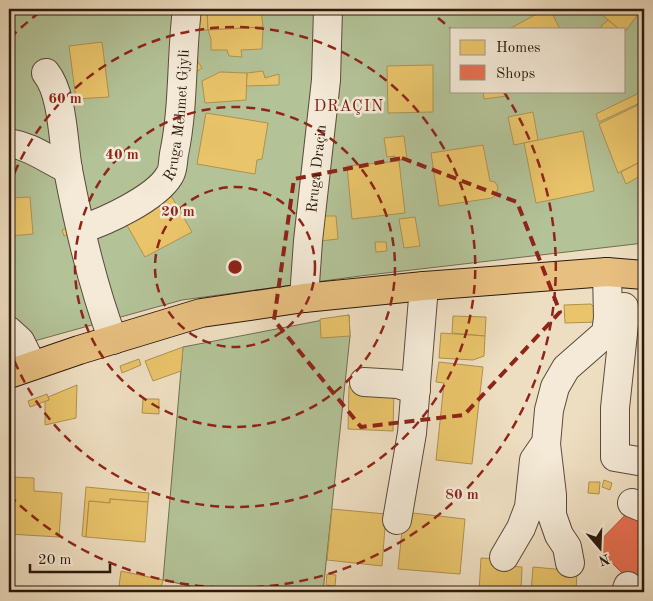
<svg xmlns="http://www.w3.org/2000/svg" width="653" height="601" font-family="'Old Standard TT',serif">
<style>
.green{fill:#b3c297;stroke:#706e52;fill-rule:evenodd}
.homes{fill:#e9c46a;stroke:#b0914e}
.shops{fill:#e76f51;stroke:#af553d}
.lines{fill:none;stroke-linecap:round;stroke-linejoin:round}
.minor-casing{stroke:#5c4a3a;stroke-width:30}
.major-casing{stroke:#2c190d;stroke-width:30}
.minor{stroke:#f4ead7;stroke-width:28}
.major{stroke:#e7bf80;stroke-width:28}
.marked{fill:none;stroke:#8f2418;stroke-width:4;stroke-dasharray:10 6;stroke-linejoin:round}
.ring{fill:none;stroke:#8f2418;stroke-width:2.5;stroke-dasharray:9 6}
.labels{text-anchor:middle;stroke-width:5;stroke-linejoin:round;paint-order:stroke}
.street-label{font-size:15px;fill:#2c190d;stroke:#f4ead7}
.neighbourhood-label{font-size:16px;letter-spacing:1px;fill:#7a1f14;stroke:#f4ead7}
.centre{fill:#8f2418;stroke:#f4ead7;stroke-width:2.5}
.ring-label{font-size:15px;text-anchor:middle;font-weight:bold;fill:#8f2418;stroke:#f4ead7;stroke-width:5;stroke-linejoin:round;paint-order:stroke}
</style>
<rect width="100%" height="100%" fill="#eedec1"/>
<filter id="stains"><feTurbulence type="fractalNoise" baseFrequency=".004" numOctaves="4"/><feColorMatrix values="0 0 0 0 .2 0 0 0 0 .09 0 0 0 0 .02 0 0 0 .5 -.17"/></filter>
<radialGradient id="worn" r=".72"><stop offset=".6" stop-color="#630" stop-opacity="0"/><stop offset="1" stop-color="#630" stop-opacity=".3"/></radialGradient>
<!-- green -->
<g class="green">
<path d="M9 9H644V243L360 276 182 300 9 348ZM452 29H624V91H452Z"/>
<polygon points="349,315 350,336 323,592 218,592 163,580 183,347"/>
</g>
<!-- homes -->
<g class="homes">
<polygon points="194,9 207,9 208,30 190,30"/>
<polygon points="207,9 261,9 263,27 208,30"/>
<polygon points="546,9 550,9 560,29 509,29"/>
<polygon points="595,9 642,9 624,33 624,29 619,29"/>
<polygon points="608,20 619,29 603,29 601,26"/>
<polygon points="263,27 262,49 241,50 242,57 229,56 227,50 211,50 211,39 208,30"/>
<polygon points="102,42 109,97 76,99 69,46"/>
<polygon points="195,57 202,68 196,72"/>
<polygon points="433,65 433,112 388,113 387,66"/>
<polygon points="263,71 265,78 279,74 279,85 246,86 247,73"/>
<polygon points="220,72 247,73 246,100 205,103 202,81"/>
<polygon points="483,91 506,91 507,96 484,99"/>
<polygon points="641,92 644,101 599,122 596,114"/>
<polygon points="644,102 644,160 618,173 599,124"/>
<polygon points="533,112 538,140 514,145 508,117"/>
<polygon points="206,113 268,123 262,159 257,160 255,174 197,164"/>
<polygon points="583,131 594,191 536,203 524,143"/>
<polygon points="404,136 407,159 396,161 395,156 387,157 384,138"/>
<polygon points="483,145 490,181 495,182 498,187 496,195 492,198 439,206 431,153"/>
<polygon points="644,160 644,174 626,184 621,172"/>
<polygon points="399,161 405,213 352,219 347,166"/>
<polygon points="169,192 192,232 145,257 124,220"/>
<polygon points="30,197 33,234 9,236 9,198"/>
<polygon points="321,216 336,216 338,239 320,241"/>
<polygon points="415,217 420,246 404,248 399,219"/>
<polygon points="67,228 69,234 64,236 62,230"/>
<polygon points="375,242 386,242 387,251 376,252"/>
<polygon points="591,304 599,313 599,322 565,323 564,305"/>
<polygon points="349,315 350,336 321,338 320,319"/>
<polygon points="453,316 486,317 485,336 452,333"/>
<polygon points="441,333 485,336 484,356 473,360 439,358"/>
<polygon points="183,347 181,371 153,381 145,361"/>
<polygon points="139,359 141,365 122,373 120,366"/>
<polygon points="439,362 483,367 472,464 436,460 444,383 436,382"/>
<polygon points="77,385 76,418 45,425 45,401 49,400 48,397"/>
<polygon points="349,386 394,388 393,431 348,429"/>
<polygon points="47,394 49,400 30,407 28,401"/>
<polygon points="143,399 159,399 159,414 142,413"/>
<polygon points="10,477 34,478 34,491 62,493 59,537 9,534"/>
<polygon points="604,480 612,483 610,490 602,487"/>
<polygon points="589,482 600,482 599,494 588,493"/>
<polygon points="86,487 149,493 148,502 110,499 110,503 89,501 86,537 82,536"/>
<polygon points="110,499 148,502 145,542 86,537 89,501 110,503"/>
<polygon points="332,509 386,514 382,566 327,560"/>
<polygon points="404,512 465,519 460,574 398,569"/>
<polygon points="481,558 498,559 498,565 522,567 521,592 479,592"/>
<polygon points="533,567 577,571 576,592 531,592"/>
<polygon points="121,571 163,580 160,592 143,592 119,586"/>
<polygon points="327,574 336,575 335,586 326,585"/>
</g>
<!-- shops -->
<polygon class="shops" points="630,510 644,515 644,592 641,592 595,546"/>
<g class="lines">
<defs>
<g id="minor">
<path d="M46 73C63 94 63 142 68 170 79 227 92 285 113 340"/>
<path d="M9 143C33 147 46 159 68 169"/>
<path id="s1" d="M81 229C105 222 156 198 169 176 173 171 173 160 174 154 184 107 181 57 187 9"/>
<path id="s2" d="M304 298 308 241 326 80 328 9"/>
<polyline points="624,307 624,324 615,408 615,457 644,462"/>
<polyline points="9,331 20,341 32,365"/>
<polyline points="364,382 398,384 416,390"/>
<polyline points="632,503 644,508"/>
<polyline points="397,520 412,433 424,286"/>
<polyline points="504,557 521,528 529,507 534,460 543,447"/>
<polyline points="570,563 567,547 559,535 552,515 552,495 546,444 549,410 555,387 566,368 606,333 608,318 607,272"/>
<polyline points="626,592 628,586"/>
</g>
<polyline id="major" points="9,374 79,350 201,313 304,298 424,286 607,272 644,275"/>
</defs>
<!-- minor casing -->
<use href="#minor" class="minor-casing"/>
<!-- major casing -->
<use href="#major" class="major-casing"/>
<!-- minor -->
<use href="#minor" class="minor"/>
<!-- major -->
<use href="#major" class="major"/>
</g>
<!-- marked area -->
<path class="marked" d="M402 158 517 202 560 312 464 415 361 427 274 320 294 179Z"/>
<!-- distance rings -->
<g class="ring">
<circle cx="235" cy="267" r="80"/>
<circle cx="235" cy="267" r="160"/>
<path d="M9 187A240 240 0 1 1 9 347"/>
<path d="M10 38A321 321 0 0 1 44 9M426 9A321 321 0 0 1 450 28M504 92A321 321 0 0 1 10 496"/>
</g>
<g class="labels">
<!-- street labels -->
<g class="street-label">
<text dy="5" stroke="none"><textPath href="#s1" startOffset="166">Rruga Mehmet Gjyli</textPath></text>
<text dy="5" stroke="none"><textPath href="#s2" startOffset="130">Rruga Draçin</textPath></text>
</g>
<!-- neighbourhood labels -->
<g class="neighbourhood-label">
<text x="349" y="111">DRAÇIN</text>
</g>
</g>
<circle cx="235" cy="267" r="8" class="centre"/>
<g class="ring-label">
<text x="65" y="103">60 m</text>
<text x="122" y="159">40 m</text>
<text x="178" y="216">20 m</text>
<text x="462" y="499">80 m</text>
</g>
<!-- margin -->
<rect width="653" height="601" fill="none" stroke="#eedec1" stroke-width="30"/>
<rect x="10" y="10" width="633" height="581" fill="none" stroke="#2c190d" stroke-width="2.5"/>
<rect x="15" y="15" width="623" height="571" fill="none" stroke="#2c190d"/>
<!-- legend -->
<rect x="450" y="28" width="175" height="65" fill="#f4ead7" stroke="#a49686"/>
<rect x="460" y="40" width="25" height="15" fill="#e9c46a" stroke="#a49686"/>
<text x="496" y="52" font-size="15" fill="#2c190d">Homes</text>
<rect x="460" y="65" width="25" height="15" fill="#e76f51" stroke="#a49686"/>
<text x="496" y="78" font-size="15" fill="#2c190d">Shops</text>
<!-- north arrow -->
<g transform="translate(600 548) rotate(161)" stroke="#f4ead7" stroke-width="4" paint-order="stroke">
<path d="M0-4L9 19L0 12L-9 19Z" fill="#2c190d"/>
<text y="-8" font-size="14" font-weight="bold" text-anchor="middle" fill="#2c190d">N</text>
</g>
<!-- scale -->
<path d="M30 564v8h80v-8" fill="none" stroke="#2c190d" stroke-width="2.5"/>
<text x="38" y="564" font-size="15" fill="#2c190d" stroke="#f4ead7" stroke-width="4" paint-order="stroke">20 m</text>
<rect width="100%" height="100%" filter="url(#stains)"/>
<rect width="100%" height="100%" fill="url(#worn)"/>
</svg>
